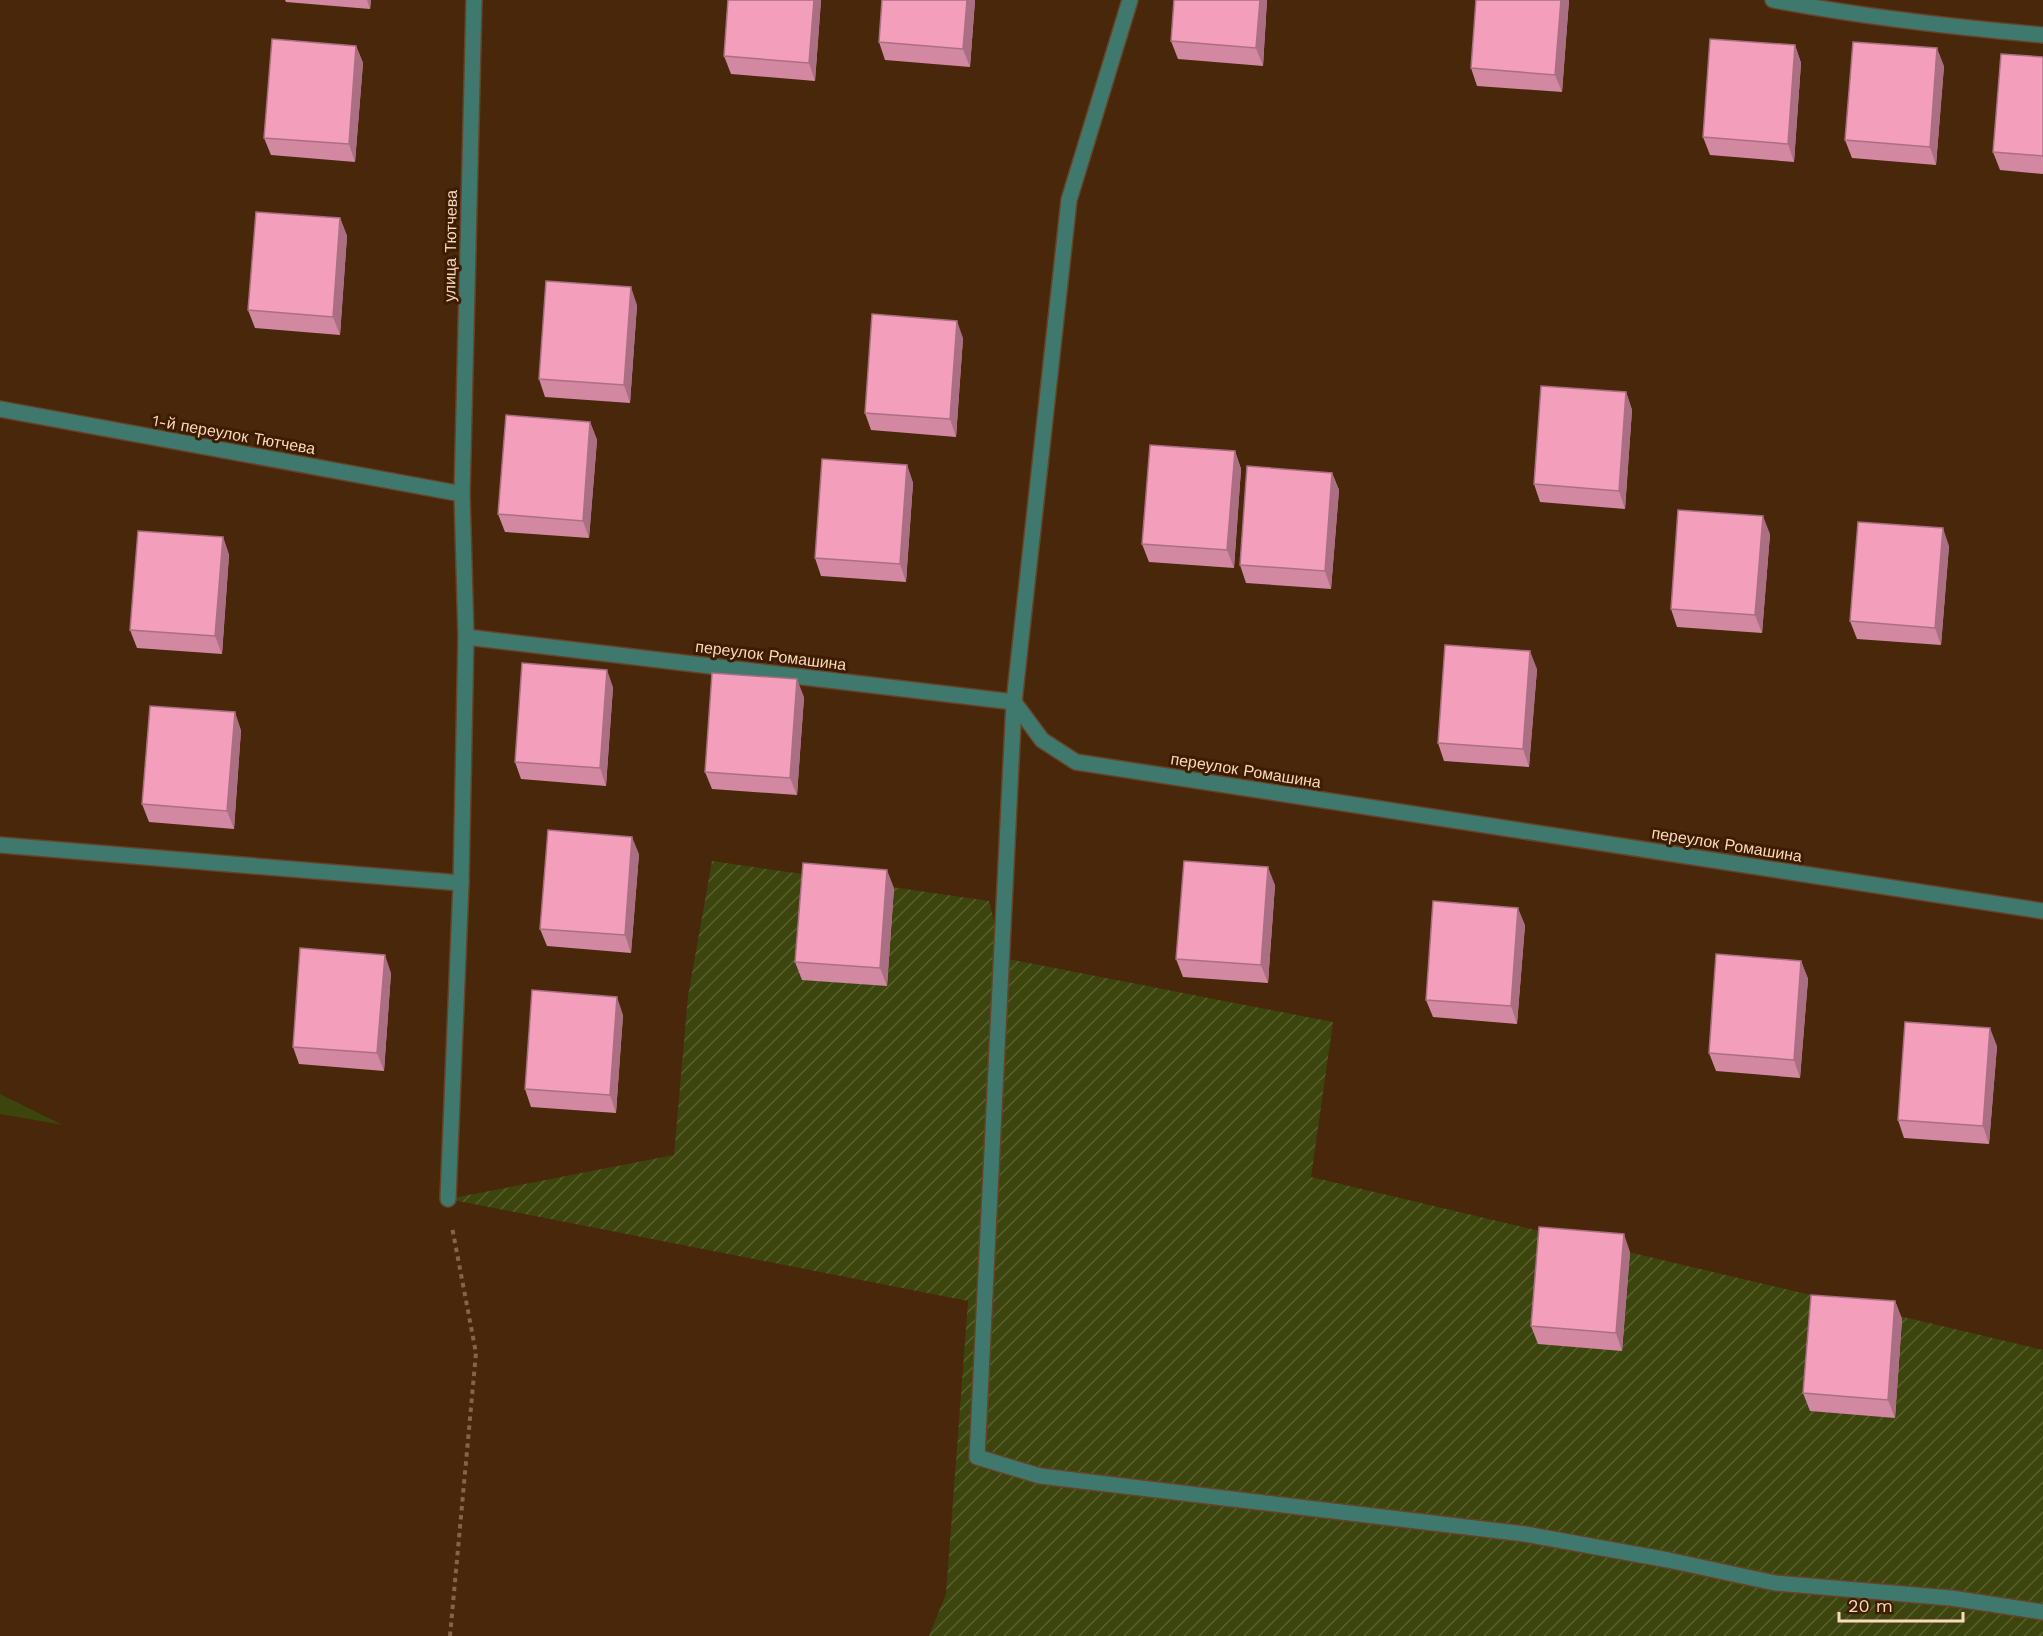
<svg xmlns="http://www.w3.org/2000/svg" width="2043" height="1636" font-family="'Work Sans',sans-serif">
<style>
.grass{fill:#3c450d}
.garden{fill:url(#garden-furrows)}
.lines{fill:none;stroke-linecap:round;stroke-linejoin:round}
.minor-casing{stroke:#654327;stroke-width:18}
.path{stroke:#866447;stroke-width:4;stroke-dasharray:4.5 4.5;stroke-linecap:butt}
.minor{stroke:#3f796d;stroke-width:15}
.wall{fill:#d188a0}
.shaded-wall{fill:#aa6f82}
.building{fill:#f39eba;stroke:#aa6f82;stroke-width:1.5}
.labels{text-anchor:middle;stroke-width:6;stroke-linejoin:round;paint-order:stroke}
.street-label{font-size:16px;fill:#fcd8bd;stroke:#3d1d00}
</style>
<defs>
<pattern id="garden-furrows" width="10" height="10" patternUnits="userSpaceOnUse" patternTransform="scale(1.5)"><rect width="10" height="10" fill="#3c450d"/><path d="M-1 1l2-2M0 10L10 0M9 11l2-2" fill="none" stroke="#595f2e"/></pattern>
</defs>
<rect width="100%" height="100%" fill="#48270a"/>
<!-- grass -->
<polygon class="grass" points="0,1094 63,1125 0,1114"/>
<!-- garden -->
<polygon class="garden" points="712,861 989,901 1003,958 1333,1022 1311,1177 2043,1350 2043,1636 929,1636 946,1594 968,1301 448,1199 674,1155 688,996"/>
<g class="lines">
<defs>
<g id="minor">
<polyline points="1130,0 1069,200 1014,702 977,1457 1040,1476 1525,1534 1668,1560 1775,1583 1951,1598 2043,1612"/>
<path d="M1773 0C1863 17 1951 27 2043 35"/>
<polyline points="0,409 462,494"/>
<polyline points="466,637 1014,702 1042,740 1076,762 2043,911"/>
<polyline points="0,845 461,883"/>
<polyline points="448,1199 461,883 466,637 462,494 474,0"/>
</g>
</defs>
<!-- minor casing -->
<use href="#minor" class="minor-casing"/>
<!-- path -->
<polyline class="path" points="450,1636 476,1353 452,1227"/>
<!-- minor -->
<use href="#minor" class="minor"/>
</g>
<!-- wall -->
<g class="wall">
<polygon points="285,0 371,0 370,9 286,2"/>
<polygon points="728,0 821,0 815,81 731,74 724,56"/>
<polygon points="975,0 970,67 885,60 879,42"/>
<polygon points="1267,0 1263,66 1178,59 1171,41"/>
<polygon points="1569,0 1562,92 1477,86 1471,68"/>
<polygon points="1795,45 1801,63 1794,162 1710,155 1703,137"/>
<polygon points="356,46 363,63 355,162 271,155 264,138"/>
<polygon points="2043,57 2043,174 2000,170 1993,152"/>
<polygon points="1944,66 1936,165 1852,158 1845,140"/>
<polygon points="340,218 347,236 340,335 255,328 248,310"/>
<polygon points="637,305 630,403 545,397 539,379"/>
<polygon points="963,338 956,437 871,430 865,413"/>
<polygon points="1626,392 1632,410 1625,509 1540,502 1534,484"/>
<polygon points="590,422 597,440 589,538 505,532 498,514"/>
<polygon points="1235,451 1241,469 1234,568 1149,562 1142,544"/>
<polygon points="907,465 913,483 906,582 821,576 815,558"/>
<polygon points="1332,473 1339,490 1331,589 1246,583 1240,565"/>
<polygon points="1770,534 1762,633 1677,627 1671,609"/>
<polygon points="223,537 229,555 222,654 137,648 130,630"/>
<polygon points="1949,546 1941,645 1857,639 1850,621"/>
<polygon points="1537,669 1529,767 1444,761 1438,743"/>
<polygon points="613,687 606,786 521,779 515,762"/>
<polygon points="804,697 797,795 712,789 705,772"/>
<polygon points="241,730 234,829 149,822 142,804"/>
<polygon points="639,854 631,953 547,946 540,929"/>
<polygon points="1275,885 1268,983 1183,977 1176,959"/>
<polygon points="894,888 887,986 802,980 795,962"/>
<polygon points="1525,925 1517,1024 1433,1017 1426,1000"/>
<polygon points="1801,961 1808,979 1800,1078 1716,1071 1709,1053"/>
<polygon points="391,973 384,1071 299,1064 293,1047"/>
<polygon points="623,1015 616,1113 531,1107 525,1089"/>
<polygon points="1997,1046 1989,1144 1904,1138 1898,1120"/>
<polygon points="1630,1252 1622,1351 1538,1344 1531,1326"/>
<polygon points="1895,1301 1902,1319 1895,1418 1810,1411 1803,1393"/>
</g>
<!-- shaded-wall -->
<g class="shaded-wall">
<polygon points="367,0 371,0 370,9"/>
<polygon points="814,0 821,0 815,81 809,63"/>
<polygon points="967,0 975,0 970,67 963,49"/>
<polygon points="1260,0 1267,0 1263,66 1256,48"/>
<polygon points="1561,0 1569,0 1562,92 1555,75"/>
<polygon points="1795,45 1801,63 1794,162 1788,144"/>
<polygon points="356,46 363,63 355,162 349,144"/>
<polygon points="1937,48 1944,66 1936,165 1930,147"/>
<polygon points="340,218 347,236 340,335 333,317"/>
<polygon points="631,287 637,305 630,403 624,385"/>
<polygon points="957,321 963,338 956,437 950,419"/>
<polygon points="1626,392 1632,410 1625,509 1619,491"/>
<polygon points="590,422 597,440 589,538 583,521"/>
<polygon points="1235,451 1241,469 1234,568 1227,550"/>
<polygon points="907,465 913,483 906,582 900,564"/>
<polygon points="1332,473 1339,490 1331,589 1325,571"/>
<polygon points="1763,516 1770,534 1762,633 1755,615"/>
<polygon points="1943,528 1949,546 1941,645 1935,628"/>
<polygon points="223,537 229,555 222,654 215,636"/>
<polygon points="1530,651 1537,669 1529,767 1523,749"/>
<polygon points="607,670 613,687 606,786 600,768"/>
<polygon points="797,679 804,697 797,795 790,778"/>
<polygon points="235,712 241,730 234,829 227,811"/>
<polygon points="632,837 639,854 631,953 625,935"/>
<polygon points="1268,867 1275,885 1268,983 1261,965"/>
<polygon points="887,870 894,888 887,986 880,968"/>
<polygon points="1518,908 1525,925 1517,1024 1511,1006"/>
<polygon points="385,955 391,973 384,1071 377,1053"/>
<polygon points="1801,961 1808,979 1800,1078 1794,1060"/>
<polygon points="617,997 623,1015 616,1113 610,1095"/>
<polygon points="1990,1028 1997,1046 1989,1144 1983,1126"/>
<polygon points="1624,1234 1630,1252 1622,1351 1616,1333"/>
<polygon points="1895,1301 1902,1319 1895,1418 1888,1400"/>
</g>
<!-- building -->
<g class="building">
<polygon points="728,0 814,0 809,63 724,56"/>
<polygon points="882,0 967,0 963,49 879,42"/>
<polygon points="1174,0 1260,0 1256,48 1171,41"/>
<polygon points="1476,0 1561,0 1555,75 1471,68"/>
<polygon points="272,39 356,46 349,144 264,138"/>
<polygon points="1710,39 1795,45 1788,144 1703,137"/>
<polygon points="1853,42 1937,48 1930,147 1845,140"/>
<polygon points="2001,54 2043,57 2043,156 1993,152"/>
<polygon points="256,212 340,218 333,317 248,310"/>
<polygon points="546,281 631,287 624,385 539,379"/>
<polygon points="872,314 957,321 950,419 865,413"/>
<polygon points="1541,386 1626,392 1619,491 1534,484"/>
<polygon points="506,415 590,422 583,521 498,514"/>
<polygon points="1150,445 1235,451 1227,550 1142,544"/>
<polygon points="822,459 907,465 900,564 815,558"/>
<polygon points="1247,466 1332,473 1325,571 1240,565"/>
<polygon points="1678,510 1763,516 1755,615 1671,609"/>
<polygon points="1858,522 1943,528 1935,628 1850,621"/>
<polygon points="138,531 223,537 215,636 130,630"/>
<polygon points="1445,645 1530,651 1523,749 1438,743"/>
<polygon points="522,663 607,670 600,768 515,762"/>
<polygon points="712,673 797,679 790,778 705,772"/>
<polygon points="150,706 235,712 227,811 142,804"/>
<polygon points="548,830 632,837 625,935 540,929"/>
<polygon points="1184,861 1268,867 1261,965 1176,959"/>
<polygon points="803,863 887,870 880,968 795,962"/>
<polygon points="1433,901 1518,908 1511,1006 1426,1000"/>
<polygon points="300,948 385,955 377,1053 293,1047"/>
<polygon points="1716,954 1801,961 1794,1060 1709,1053"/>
<polygon points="532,990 617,997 610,1095 525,1089"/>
<polygon points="1905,1022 1990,1028 1983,1126 1898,1120"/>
<polygon points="1539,1227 1624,1234 1616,1333 1531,1326"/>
<polygon points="1811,1295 1895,1301 1888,1400 1803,1393"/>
</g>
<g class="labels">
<!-- street labels -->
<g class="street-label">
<text transform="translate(450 246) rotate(-89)" y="6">улица Тютчева</text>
<text transform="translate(234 434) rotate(10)" y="6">1-й переулок Тютчева</text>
<text transform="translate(771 655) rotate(7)" y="6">переулок Ромашина</text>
<text transform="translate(1246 770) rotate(9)" y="6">переулок Ромашина</text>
<text transform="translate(1727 844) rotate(9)" y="6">переулок Ромашина</text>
</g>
</g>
<!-- scale -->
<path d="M1839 1612v9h124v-9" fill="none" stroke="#fcd8bd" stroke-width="3"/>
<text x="1848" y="1612" font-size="18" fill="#fcd8bd" stroke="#3d1d00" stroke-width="4.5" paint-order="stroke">20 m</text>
</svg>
